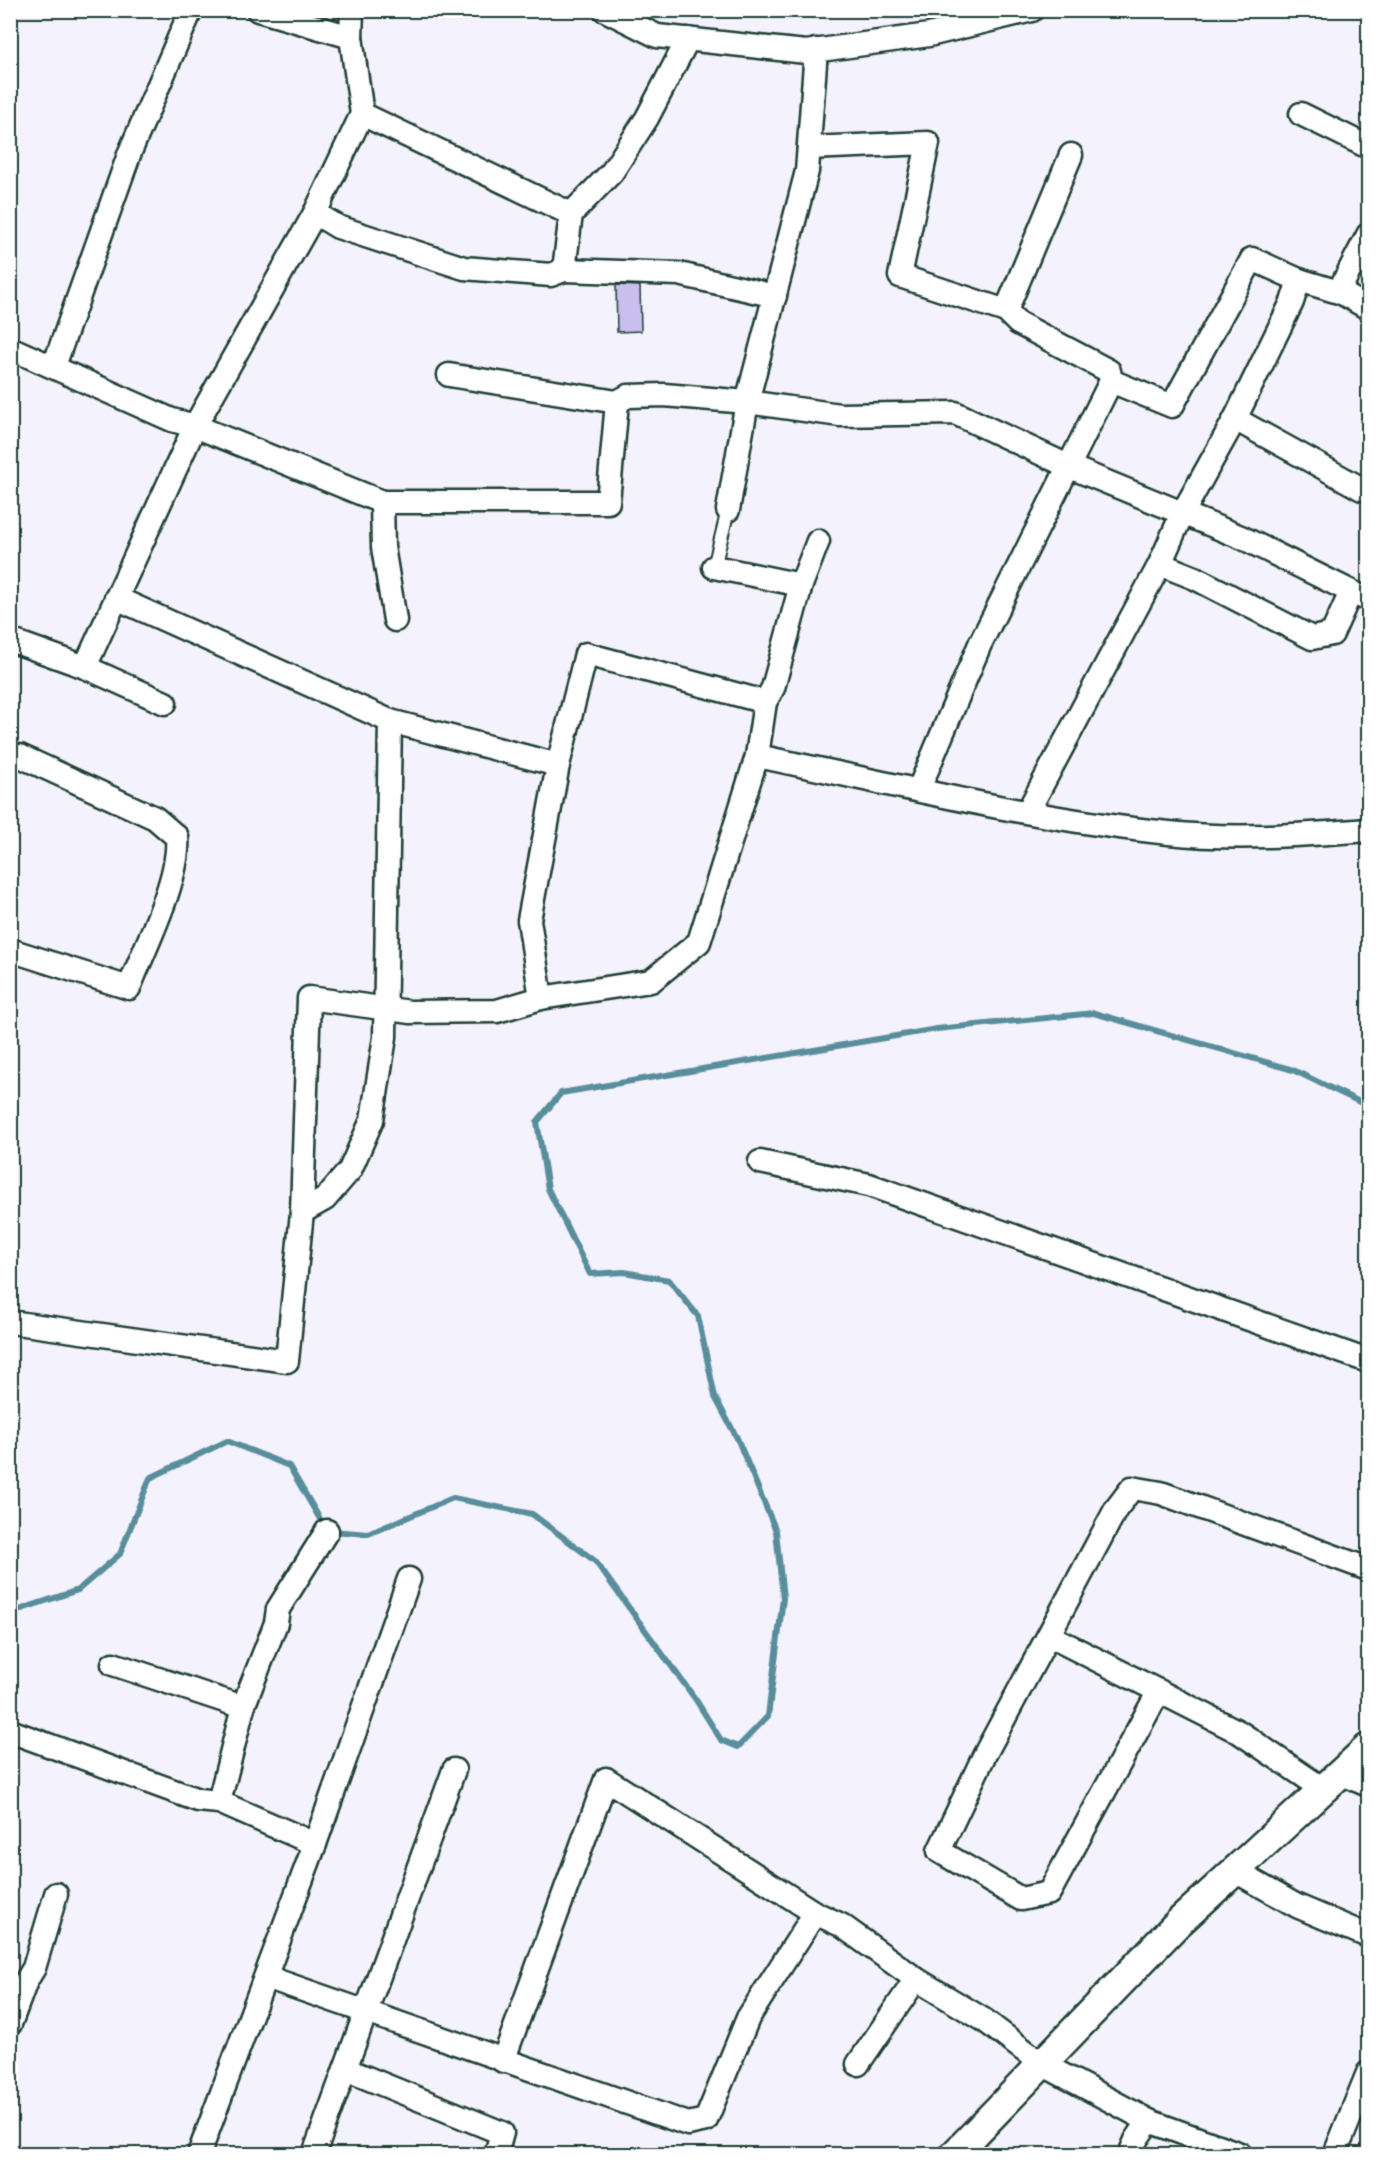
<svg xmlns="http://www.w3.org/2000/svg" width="1379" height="2165" font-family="'Comic Neue',sans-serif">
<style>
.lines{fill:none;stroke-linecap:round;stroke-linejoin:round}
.stream{stroke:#588d9b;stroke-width:6}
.building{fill:#cabeef;stroke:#1f3d34;stroke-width:1.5}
.service-casing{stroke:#1f3d34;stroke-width:16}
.minor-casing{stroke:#1f3d34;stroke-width:27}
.tertiary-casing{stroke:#1f3d34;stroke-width:33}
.service{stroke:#fff;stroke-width:12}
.minor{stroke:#fff;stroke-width:22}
.tertiary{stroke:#fff;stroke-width:28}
</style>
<rect width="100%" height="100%" fill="#f4f2fc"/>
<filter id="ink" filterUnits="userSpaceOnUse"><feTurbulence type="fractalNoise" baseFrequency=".0167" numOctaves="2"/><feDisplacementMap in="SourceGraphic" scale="12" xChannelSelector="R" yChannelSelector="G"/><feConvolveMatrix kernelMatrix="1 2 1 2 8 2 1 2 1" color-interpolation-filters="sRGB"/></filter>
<g filter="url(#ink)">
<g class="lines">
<!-- stream -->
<g class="stream">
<polyline points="332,1531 368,1534 453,1498 532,1514 595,1561 696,1700 721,1740 738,1747 768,1716 783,1598 776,1531 737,1438 715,1397 698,1316 669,1280 624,1272 590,1274 548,1189 537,1122 561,1093 937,1029 1094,1013 1293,1070 1368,1106"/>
<polyline points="10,1613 78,1590 120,1554 150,1478 227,1441 289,1466 324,1526"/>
</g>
</g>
<!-- building -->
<polygon class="building" points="616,285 640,286 641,331 617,332"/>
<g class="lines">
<defs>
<polyline id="service" points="714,567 728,510"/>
<g id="minor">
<polyline points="258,10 351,37"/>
<polyline points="605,10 657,36 806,52 929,35 1032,10"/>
<polyline points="362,114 571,214"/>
<polyline points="1301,114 1368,147"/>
<polyline points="809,148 928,143 900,276 1006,311 1018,323 1109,371 1111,381 980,644 919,789"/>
<polyline points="315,213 338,227 464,268 551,275 564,270 679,274 775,296"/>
<polyline points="564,270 571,214 612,172 647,118 688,39"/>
<polyline points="1342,293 1343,283 1368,235"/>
<polyline points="1006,311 1071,155"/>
<polyline points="10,348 172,420 195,426 382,502"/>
<polyline points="54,366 130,152 191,10"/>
<polyline points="449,375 617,402 628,396 664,395 747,402 840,415 955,413 1070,467 1243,538 1368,600"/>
<polyline points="1111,381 1172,406 1252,259 1299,280 1342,293 1368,308"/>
<polyline points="1235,419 1362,489 1368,488"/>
<polyline points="728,510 747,402 807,171 816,50"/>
<polyline points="1160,564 1195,578 1312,638 1332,634 1351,592"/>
<polyline points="714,567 801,585"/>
<polyline points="116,598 390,721"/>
<polyline points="395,620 383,547 382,502 608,502 617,402"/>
<polyline points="10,640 85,667 165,703"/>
<polyline points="85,667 195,426 315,213 362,114 351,37 352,10"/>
<path d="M757 756C893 784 1030 819 1169 833 1234 840 1303 835 1368 830"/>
<polyline points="1028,811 1160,564 1182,514 1235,419 1292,302 1299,280"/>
<path d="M10 950 129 988C144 949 181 877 177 837L155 818 20 756"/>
<polyline points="541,998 529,920 558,765 586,654 765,702"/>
<polyline points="760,1162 869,1185 1368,1361"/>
<polyline points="302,1212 325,1199 350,1170 372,1120 385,1037 390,721 558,765"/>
<polyline points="10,1322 287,1361 302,1212 309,998 410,1012 497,1011 541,998 651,981 699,942 757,756 765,702 773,688 801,585 818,541"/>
<polyline points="1050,1636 1239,1732 1323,1789"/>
<polyline points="113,1664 243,1707"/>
<polyline points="1159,1691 1049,1893 1021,1899 939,1851 984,1756 1116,1509 1132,1488 1161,1493 1368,1569"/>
<polyline points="10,1731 198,1800 219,1802 315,1844"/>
<polyline points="1340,1773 1368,1785"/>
<polyline points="219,1802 243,1707 276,1623 278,1609 327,1531"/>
<polyline points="1235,1871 1297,1906 1368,1936"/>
<polyline points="266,1977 688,2124 706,2120 748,2018 815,1913"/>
<polyline points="10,2024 26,1981 34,1968 56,1894"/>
<polyline points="503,2061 606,1779 815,1913 841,1925 916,1979 984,2020 1042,2064 1149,2121 1240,2154"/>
<polyline points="858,2064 916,1979"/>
<polyline points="345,2069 502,2133 496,2154"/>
<polyline points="199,2154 315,1844 409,1579"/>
<polyline points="314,2154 454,1770"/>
<polyline points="1130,2154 1136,2140 1149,2121"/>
<polyline points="1335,2154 1368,2073"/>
</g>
<polyline id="tertiary" points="955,2154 1175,1926 1368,1748"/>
</defs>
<!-- service casing -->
<use href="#service" class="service-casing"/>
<!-- minor casing -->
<use href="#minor" class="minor-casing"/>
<!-- tertiary casing -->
<use href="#tertiary" class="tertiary-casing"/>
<!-- service -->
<use href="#service" class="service"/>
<!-- minor -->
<use href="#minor" class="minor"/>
<!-- tertiary -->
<use href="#tertiary" class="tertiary"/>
</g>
</g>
<!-- margin -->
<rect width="1379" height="2165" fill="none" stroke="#fff" stroke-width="36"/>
<rect x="18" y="18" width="1343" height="2129" fill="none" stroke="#1f3d34" stroke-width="2" filter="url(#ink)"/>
</svg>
